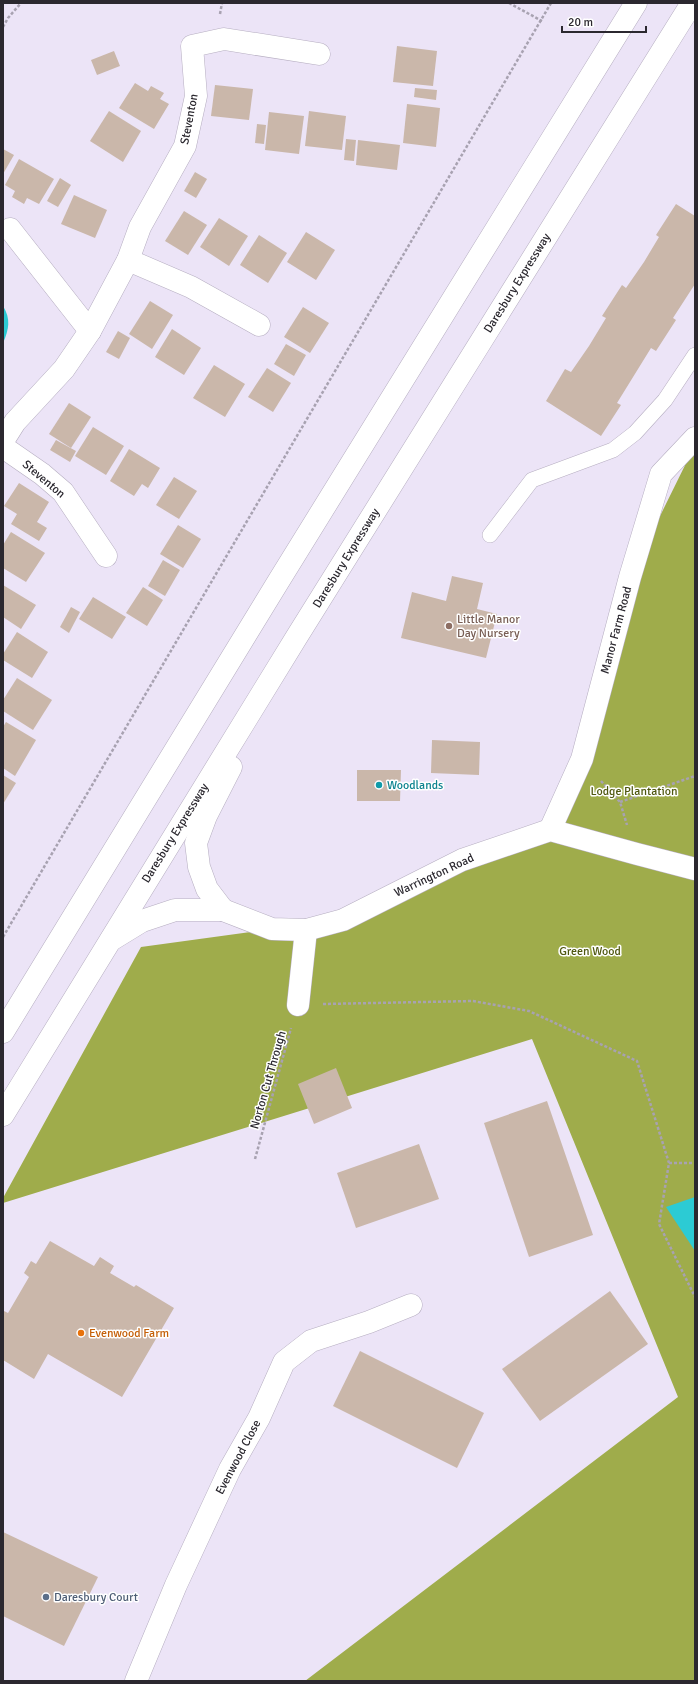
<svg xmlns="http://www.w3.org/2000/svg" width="698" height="1684" font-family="Signika,sans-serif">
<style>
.forest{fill:#9fac4b}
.water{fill:#2ccbd4}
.building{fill:#cab7aa}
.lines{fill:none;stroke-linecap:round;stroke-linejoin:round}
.lane-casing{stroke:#b6aec1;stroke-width:16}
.street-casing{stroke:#b6aec1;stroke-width:23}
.primary-casing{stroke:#b6aec1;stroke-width:23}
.path{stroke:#a8a2b1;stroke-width:2.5;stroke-dasharray:3 2;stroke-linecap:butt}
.lane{stroke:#fff;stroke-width:15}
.street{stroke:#fff;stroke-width:22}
.primary{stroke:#fff;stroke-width:22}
.education-dot{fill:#8d6e63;stroke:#fff;stroke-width:1.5}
.culture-dot{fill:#0f9aa8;stroke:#fff;stroke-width:1.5}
.food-dot{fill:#e8710a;stroke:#fff;stroke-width:1.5}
.service-dot{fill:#5c6f8a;stroke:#fff;stroke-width:1.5}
.labels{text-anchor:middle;stroke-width:3;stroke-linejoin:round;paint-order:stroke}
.street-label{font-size:12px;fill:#2b282f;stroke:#fff}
.education-label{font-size:12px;fill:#785e54;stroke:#fff;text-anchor:start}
.culture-label{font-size:12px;fill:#0d838f;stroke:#fff;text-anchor:start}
.park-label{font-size:12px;fill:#4f570f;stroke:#fff}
.food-label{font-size:12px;fill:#c56008;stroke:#fff;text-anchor:start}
.service-label{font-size:12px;fill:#4e5e75;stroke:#fff;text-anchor:start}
</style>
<rect width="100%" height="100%" fill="#ece4f7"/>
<!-- forest -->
<polygon class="forest" points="695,445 695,1681 305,1681 678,1397 532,1039 3,1203 3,1198 141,947 272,929 306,930 550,830 630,577"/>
<!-- water -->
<g class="water">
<path d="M3 306C11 319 9 329 3 343Z"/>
<polygon points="695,1197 695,1251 666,1207"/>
</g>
<!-- building -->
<g class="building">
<polygon points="397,46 437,51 433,86 393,82"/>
<polygon points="114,51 120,66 97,75 91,60"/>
<polygon points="135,83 148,91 151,86 164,93 160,99 169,104 154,129 119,108"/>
<polygon points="215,85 253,89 249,120 211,116"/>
<polygon points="415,88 437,90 436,100 414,97"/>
<polygon points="407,104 440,108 436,147 403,143"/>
<polygon points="109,111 141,131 123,162 90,141"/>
<polygon points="309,111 346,116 342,150 305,146"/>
<polygon points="269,112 304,116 299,154 265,150"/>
<polygon points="257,124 266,125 264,144 255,143"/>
<polygon points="346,139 356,140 354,161 344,160"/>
<polygon points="358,140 400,145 397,170 356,165"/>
<polygon points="3,149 14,155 3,174"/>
<polygon points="19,159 54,179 39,204 27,198 24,204 12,197 15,191 5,185"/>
<polygon points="195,172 207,179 196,198 184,191"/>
<polygon points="60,178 71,185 58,207 47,201"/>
<polygon points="74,195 107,210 95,238 61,224"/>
<polygon points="676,204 695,216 695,284 673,318 676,320 656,351 651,348 617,403 621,405 601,436 546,401 565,369 571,372 589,346 606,318 602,316 622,285 626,288 644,262 659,237 656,235"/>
<polygon points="184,211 207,225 188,255 165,241"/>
<polygon points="219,218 248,236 229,266 200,247"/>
<polygon points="306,232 335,250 316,280 287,262"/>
<polygon points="259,235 287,253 268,283 240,265"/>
<polygon points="150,301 173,315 152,349 129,334"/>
<polygon points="303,307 329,323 310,353 284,337"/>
<polygon points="172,329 201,348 184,375 155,357"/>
<polygon points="118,331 130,338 119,359 106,352"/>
<polygon points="286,344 306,355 294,376 274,364"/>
<polygon points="214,365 245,384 225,417 193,398"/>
<polygon points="267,368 291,383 273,412 248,397"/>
<polygon points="69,403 91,417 71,448 49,434"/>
<polygon points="93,427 124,446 106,475 75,456"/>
<polygon points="56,440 76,451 70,462 50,450"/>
<polygon points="129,449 160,468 148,488 142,484 134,496 110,481"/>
<polygon points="174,477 197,491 179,519 156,505"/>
<polygon points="19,483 49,502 37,522 47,528 39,541 11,524 17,514 4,506"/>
<polygon points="178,525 201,539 183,568 160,554"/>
<polygon points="11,532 45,553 26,582 3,568 3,545"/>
<polygon points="163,560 180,570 165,596 148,586"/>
<polygon points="452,576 483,583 477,609 497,614 486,658 401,638 412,592 446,601"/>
<polygon points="3,585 36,605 21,629 3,617"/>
<polygon points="143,587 163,600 147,626 126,613"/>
<polygon points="93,597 126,617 112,639 79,619"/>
<polygon points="71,607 80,612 69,633 60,627"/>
<polygon points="17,632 48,652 32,678 3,660 3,654"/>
<polygon points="17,678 52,700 33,730 3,711 3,700"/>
<polygon points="6,722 36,740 15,776 3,768 3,727"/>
<polygon points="432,740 480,742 479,775 431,773"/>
<polygon points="357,770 401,770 400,801 357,801"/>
<polygon points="3,775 16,783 3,804"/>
<polygon points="336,1068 352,1108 314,1124 298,1084"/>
<polygon points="547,1101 593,1235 529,1257 484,1123"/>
<polygon points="419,1144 439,1199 356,1228 337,1173"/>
<polygon points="50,1241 94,1266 100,1257 114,1266 110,1273 134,1287 136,1285 174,1308 122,1397 48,1354 34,1379 3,1360 3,1313 4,1311 8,1313 29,1277 24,1273 31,1261 36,1264"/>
<polygon points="610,1291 648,1344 540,1421 502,1369"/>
<polygon points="360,1351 484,1413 457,1468 333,1406"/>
<polygon points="3,1532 98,1577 64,1646 3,1616"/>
</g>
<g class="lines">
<defs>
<polyline id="lane" points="490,535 532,480 613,450 635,433 665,400 695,355"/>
<g id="street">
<polyline points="10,229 90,331"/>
<polyline points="128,260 191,287 259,325"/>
<polyline points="3,441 15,422 64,369 90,331 128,260 140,227 185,146 196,96 192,46 224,39 319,54"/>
<polyline points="3,447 42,474 63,492 106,556"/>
<polyline points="550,830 582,759 630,577 661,474 695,438"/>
<polyline points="223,910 272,929 306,930 343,920 462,860 550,830 637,854 695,869"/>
<polyline points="298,1005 306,930"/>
<polyline points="136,1681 176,1585 230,1469 259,1418 284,1362 311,1341 369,1322 411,1305"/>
</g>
<g id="primary">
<polyline points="223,910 207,889 199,867 196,843 206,816 231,767"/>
<polyline points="111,940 142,921 175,910 223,910"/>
<polyline points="3,1032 278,582 636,3"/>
<polyline points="3,1115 296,638 692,3"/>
</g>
</defs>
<!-- lane casing -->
<use href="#lane" class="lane-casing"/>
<!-- street casing -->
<use href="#street" class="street-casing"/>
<!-- primary casing -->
<use href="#primary" class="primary-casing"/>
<!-- path -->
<g class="path">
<polyline points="509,3 542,21"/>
<polyline points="220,14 222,3"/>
<polyline points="3,27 8,18 21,3"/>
<polyline points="601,781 620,802 627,825"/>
<polyline points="620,802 695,776"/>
<polyline points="3,937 551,3"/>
<polyline points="323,1004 473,1001 529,1011 637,1061 669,1163 659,1224 695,1297"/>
<polyline points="255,1159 291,1028"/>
<polyline points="669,1163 695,1163"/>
</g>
<!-- lane -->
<use href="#lane" class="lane"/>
<!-- street -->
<use href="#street" class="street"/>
<!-- primary -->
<use href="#primary" class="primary"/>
</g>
<!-- markers -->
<circle class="education-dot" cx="449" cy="626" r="4"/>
<circle class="culture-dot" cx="379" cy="785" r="4"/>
<circle class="food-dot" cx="81" cy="1333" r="4"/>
<circle class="service-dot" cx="46" cy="1597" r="4"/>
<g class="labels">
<!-- street labels -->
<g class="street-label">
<text transform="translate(189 119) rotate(-79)" y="4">Steventon</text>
<text transform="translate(517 283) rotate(-58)" y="4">Daresbury Expressway</text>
<text transform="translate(44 479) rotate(40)" y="4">Steventon</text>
<text transform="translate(346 558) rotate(-58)" y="4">Daresbury Expressway</text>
<text transform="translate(616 630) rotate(-75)" y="4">Manor Farm Road</text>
<text transform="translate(175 833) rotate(-58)" y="4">Daresbury Expressway</text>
<text transform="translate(434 875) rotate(-25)" y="4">Warrington Road</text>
<text transform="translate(268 1080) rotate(-74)" y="4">Norton Cut Through</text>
<text transform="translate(238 1457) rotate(-62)" y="4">Evenwood Close</text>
</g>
<!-- education labels -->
<g class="education-label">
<text x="457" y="623">Little Manor<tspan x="457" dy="14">Day Nursery</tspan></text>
</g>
<!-- culture labels -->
<g class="culture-label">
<text x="387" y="789">Woodlands</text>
</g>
<!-- park labels -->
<g class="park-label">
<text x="634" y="795">Lodge Plantation</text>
<text x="590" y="955">Green Wood</text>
</g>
<!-- food labels -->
<g class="food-label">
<text x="89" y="1337">Evenwood Farm</text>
</g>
<!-- service labels -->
<g class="service-label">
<text x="54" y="1601">Daresbury Court</text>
</g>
</g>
<!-- border -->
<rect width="698" height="1684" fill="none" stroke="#2b282f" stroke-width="8"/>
<!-- scale -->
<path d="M562 26v6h84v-6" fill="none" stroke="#2b282f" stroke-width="2"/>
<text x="568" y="26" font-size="12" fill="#2b282f" stroke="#ffffff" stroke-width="3" paint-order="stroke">20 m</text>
</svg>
